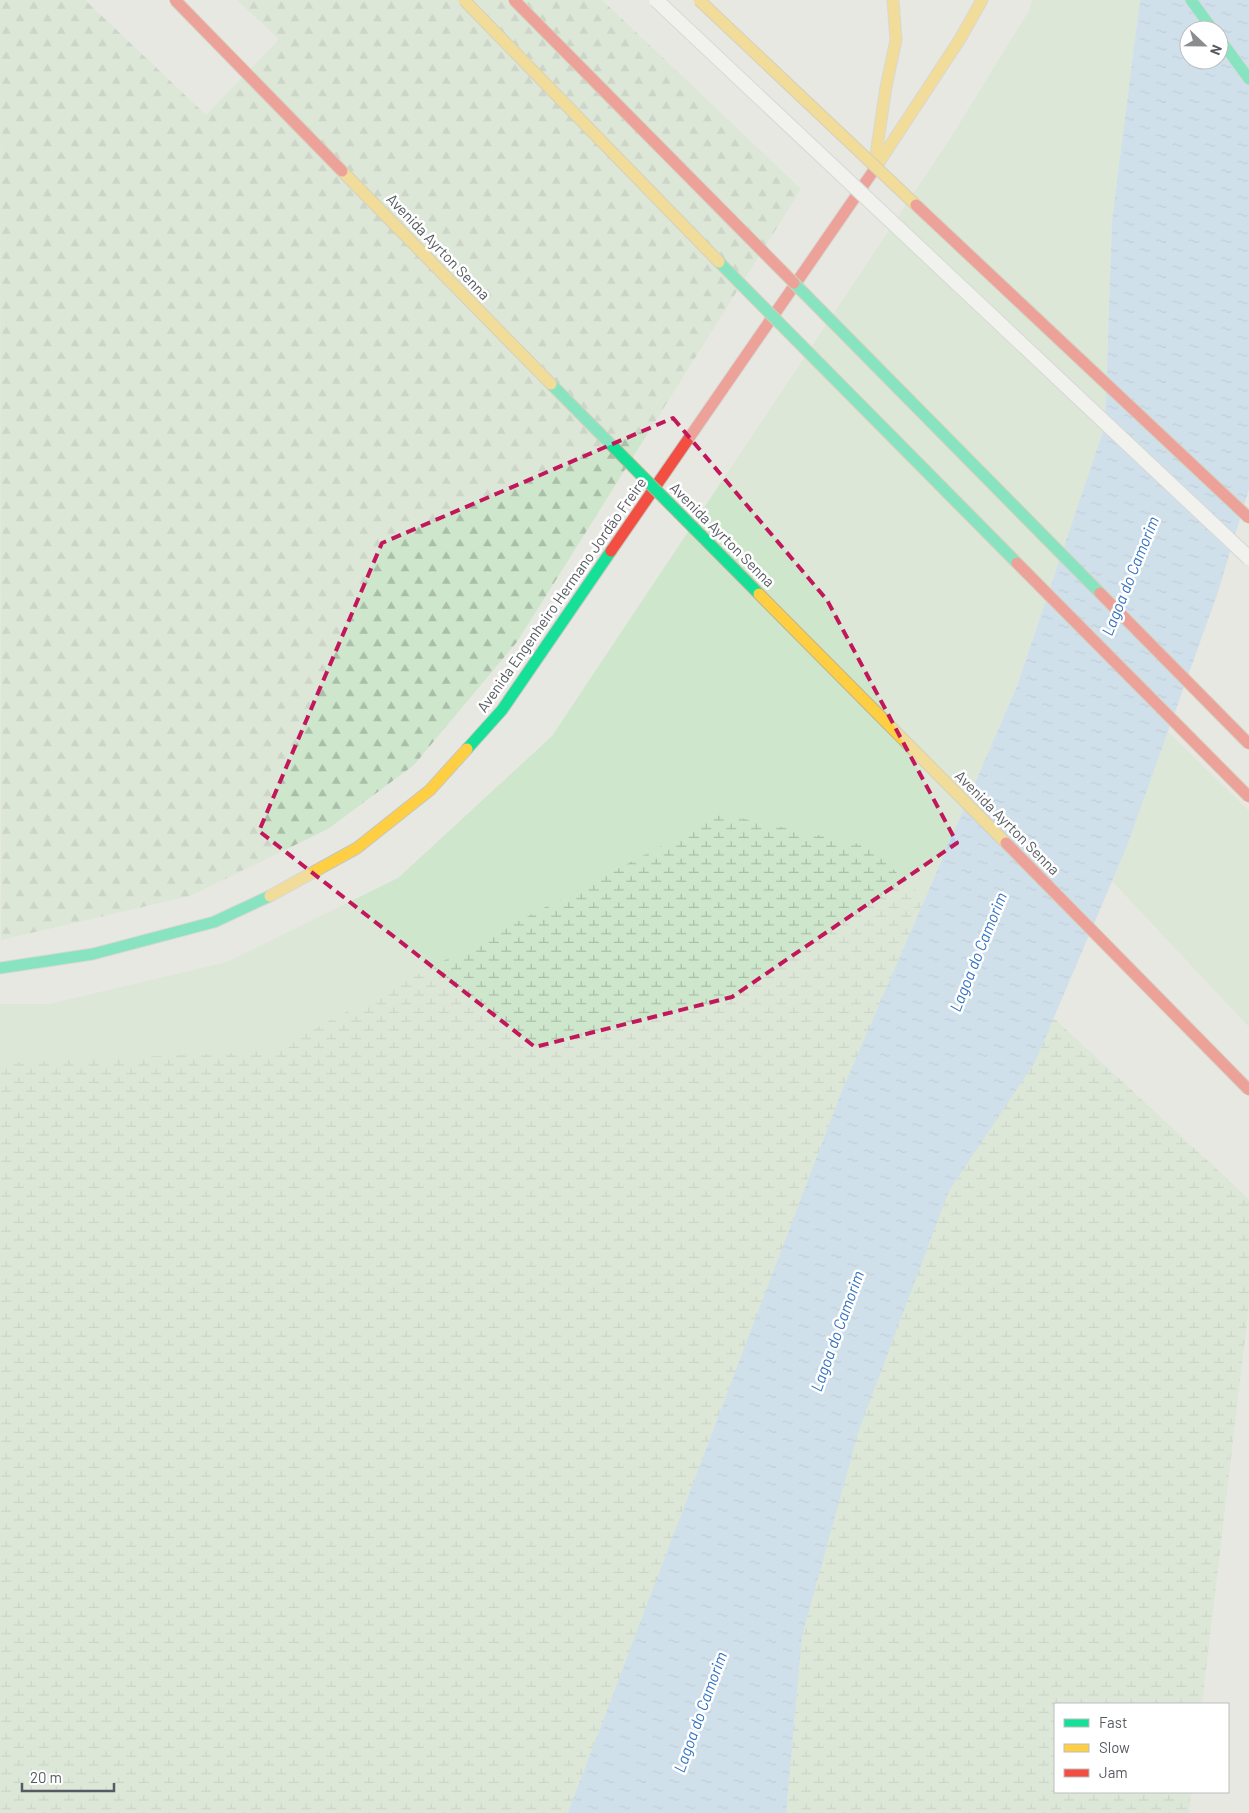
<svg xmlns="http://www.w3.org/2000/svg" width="1249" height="1813" font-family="Barlow,sans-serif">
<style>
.green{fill:#cee7cc}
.forest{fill:url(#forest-firs)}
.wetland{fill:url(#wetland-marsh)}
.water{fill:url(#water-ripples);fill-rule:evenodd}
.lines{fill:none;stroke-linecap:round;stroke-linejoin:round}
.fast-casing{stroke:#c5c7c5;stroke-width:13}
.slow-casing{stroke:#c5c7c5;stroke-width:13}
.jam-casing{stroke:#c5c7c5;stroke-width:13}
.fast{stroke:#16e098;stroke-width:11}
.slow{stroke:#ffcf43;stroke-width:11}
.jam{stroke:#f24e42;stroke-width:11}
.lane-bridge-casing{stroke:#c5c6c4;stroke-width:16;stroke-linecap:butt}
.fast-bridge-casing{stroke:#bfb390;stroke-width:13;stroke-linecap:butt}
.slow-bridge-casing{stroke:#bfb390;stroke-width:13;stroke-linecap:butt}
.jam-bridge-casing{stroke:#bfb390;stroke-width:13;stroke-linecap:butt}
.lane-bridge{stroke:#fcfcfb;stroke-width:14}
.fast-bridge{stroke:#16e098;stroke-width:11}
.slow-bridge{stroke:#ffcf43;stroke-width:11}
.jam-bridge{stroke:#f24e42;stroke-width:11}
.marked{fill:none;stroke:#c2185b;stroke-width:4;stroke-dasharray:10 6;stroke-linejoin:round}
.labels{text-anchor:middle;stroke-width:5;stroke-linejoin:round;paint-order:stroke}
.street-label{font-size:15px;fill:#575b61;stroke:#fff}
.water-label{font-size:16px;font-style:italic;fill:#3473c1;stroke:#fff}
</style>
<defs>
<pattern id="forest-firs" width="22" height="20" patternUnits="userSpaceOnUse" patternTransform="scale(1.25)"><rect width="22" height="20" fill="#cee7cc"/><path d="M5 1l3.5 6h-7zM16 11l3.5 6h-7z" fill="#aabea9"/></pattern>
<pattern id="wetland-marsh" width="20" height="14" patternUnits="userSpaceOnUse" patternTransform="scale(1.25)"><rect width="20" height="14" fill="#cee7cc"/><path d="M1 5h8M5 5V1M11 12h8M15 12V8" fill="none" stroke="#aabea9"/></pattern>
<pattern id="water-ripples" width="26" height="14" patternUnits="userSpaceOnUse" patternTransform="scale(1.25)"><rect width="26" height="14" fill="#b2d7f6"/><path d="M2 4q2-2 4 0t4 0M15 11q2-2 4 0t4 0" fill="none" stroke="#94b1cb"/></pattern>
</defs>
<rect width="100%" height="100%" fill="#e8e8e2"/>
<!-- green -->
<g class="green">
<polygon points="1032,0 1140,0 1112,220 1105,425 1017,686 841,1093 0,1813 0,1004 49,1004 227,962 398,878 552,736 951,137 1030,9"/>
<polygon points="1168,732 1249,811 1249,1027 1112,881"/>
</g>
<!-- forest -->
<polygon class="forest" points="0,0 85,0 206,115 279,39 237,0 602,0 801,189 517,642 414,765 328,829 190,896 1,940"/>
<!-- wetland -->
<polygon class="wetland" points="722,814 868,846 1249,1199 1249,1305 1202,1704 1055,1704 1055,1792 1191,1792 1189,1813 0,1813 0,1063 272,1051"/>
<!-- water -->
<path class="water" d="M1140 0H1249V489L1218 592 1127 846 1035 1062 949 1191 859 1430 802 1636 786 1813H568L841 1093 1017 686 1105 425 1112 220ZM1189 30H1219V60H1189Z"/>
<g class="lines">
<defs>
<g id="fast">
<polyline points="1191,0 1213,30"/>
<polyline points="1219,38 1249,79"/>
<polyline points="467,749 502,710 611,551"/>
<polyline points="0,968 93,954 214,922 270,896"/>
</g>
<g id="slow">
<polyline points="875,161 886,87 896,40 893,0"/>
<polyline points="874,170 960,39 982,0"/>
<polyline points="270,896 357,848 430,790 467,749"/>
</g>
<polyline id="jam" points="611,551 874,170"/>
</defs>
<!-- fast casing -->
<use href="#fast" class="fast-casing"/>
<!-- slow casing -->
<use href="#slow" class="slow-casing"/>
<!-- jam casing -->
<use href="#jam" class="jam-casing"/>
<!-- fast -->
<use href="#fast" class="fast"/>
<!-- slow -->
<use href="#slow" class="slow"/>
<!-- jam -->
<use href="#jam" class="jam"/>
<defs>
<polyline id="lane-bridge" points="656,0 1249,558"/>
<g id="fast-bridge">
<polyline points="719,262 1017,563"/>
<polyline points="794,283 1100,593"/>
<polyline points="551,384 759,594"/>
</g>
<g id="slow-bridge">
<polyline points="464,0 719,262"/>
<polyline points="699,0 916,205"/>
<polyline points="342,171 551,384"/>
<polyline points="759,594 1006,843"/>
</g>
<g id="jam-bridge">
<polyline points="175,0 342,171"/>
<polyline points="514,0 794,283"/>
<polyline points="916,205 1249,518"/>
<polyline points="1017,563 1249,797"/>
<polyline points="1100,593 1249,744"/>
<polyline points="1006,843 1249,1090"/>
</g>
</defs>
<!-- lane-bridge casing -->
<use href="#lane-bridge" class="lane-bridge-casing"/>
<!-- fast-bridge casing -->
<use href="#fast-bridge" class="fast-bridge-casing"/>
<!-- slow-bridge casing -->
<use href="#slow-bridge" class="slow-bridge-casing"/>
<!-- jam-bridge casing -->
<use href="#jam-bridge" class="jam-bridge-casing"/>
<!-- lane-bridge -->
<use href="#lane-bridge" class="lane-bridge"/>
<!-- fast-bridge -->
<use href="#fast-bridge" class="fast-bridge"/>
<!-- slow-bridge -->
<use href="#slow-bridge" class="slow-bridge"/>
<!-- jam-bridge -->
<use href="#jam-bridge" class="jam-bridge"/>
</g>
<!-- marked area -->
<path d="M0 0H1249V1813H0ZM673 418 827 600 957 843 732 997 535 1047 259 831 382 543Z" fill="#e8e8e2" fill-opacity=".55" fill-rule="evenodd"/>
<path class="marked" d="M673 418 827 600 957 843 732 997 535 1047 259 831 382 543Z"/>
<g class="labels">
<!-- street labels -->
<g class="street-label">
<text transform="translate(438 247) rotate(46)" y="5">Avenida Ayrton Senna</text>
<text transform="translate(722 535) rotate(45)" y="5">Avenida Ayrton Senna</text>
<text transform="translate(562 595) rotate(-55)" y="5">Avenida Engenheiro Hermano Jordão Freire</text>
<text transform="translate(1007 823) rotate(45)" y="5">Avenida Ayrton Senna</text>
</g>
<!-- water labels -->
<g class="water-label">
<text transform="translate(1130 576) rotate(-68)" y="6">Lagoa do Camorim</text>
<text transform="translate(978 952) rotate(-68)" y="6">Lagoa do Camorim</text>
<text transform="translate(837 1331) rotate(-70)" y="6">Lagoa do Camorim</text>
<text transform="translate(700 1712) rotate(-70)" y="6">Lagoa do Camorim</text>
</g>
</g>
<!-- legend -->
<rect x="1054" y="1703" width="175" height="90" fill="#ffffff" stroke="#bcbdc0"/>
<rect x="1064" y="1719" width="25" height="8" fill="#16e098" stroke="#bcbdc0"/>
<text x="1099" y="1728" font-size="15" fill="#575b61">Fast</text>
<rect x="1064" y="1744" width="25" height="8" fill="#ffcf43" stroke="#bcbdc0"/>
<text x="1099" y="1753" font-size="15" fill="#575b61">Slow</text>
<rect x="1064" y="1769" width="25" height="8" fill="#f24e42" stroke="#bcbdc0"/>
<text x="1099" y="1778" font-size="15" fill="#575b61">Jam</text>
<!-- north arrow -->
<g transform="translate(1204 45) rotate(112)"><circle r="24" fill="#ffffff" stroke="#bcbdc0"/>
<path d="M0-4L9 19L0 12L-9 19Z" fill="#8a8c8e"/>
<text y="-8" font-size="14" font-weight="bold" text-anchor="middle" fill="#575b61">N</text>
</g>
<!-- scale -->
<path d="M22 1783v8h92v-8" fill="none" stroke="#575b61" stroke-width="2.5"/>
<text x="30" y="1783" font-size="15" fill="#575b61" stroke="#ffffff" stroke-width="4" paint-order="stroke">20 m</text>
</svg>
